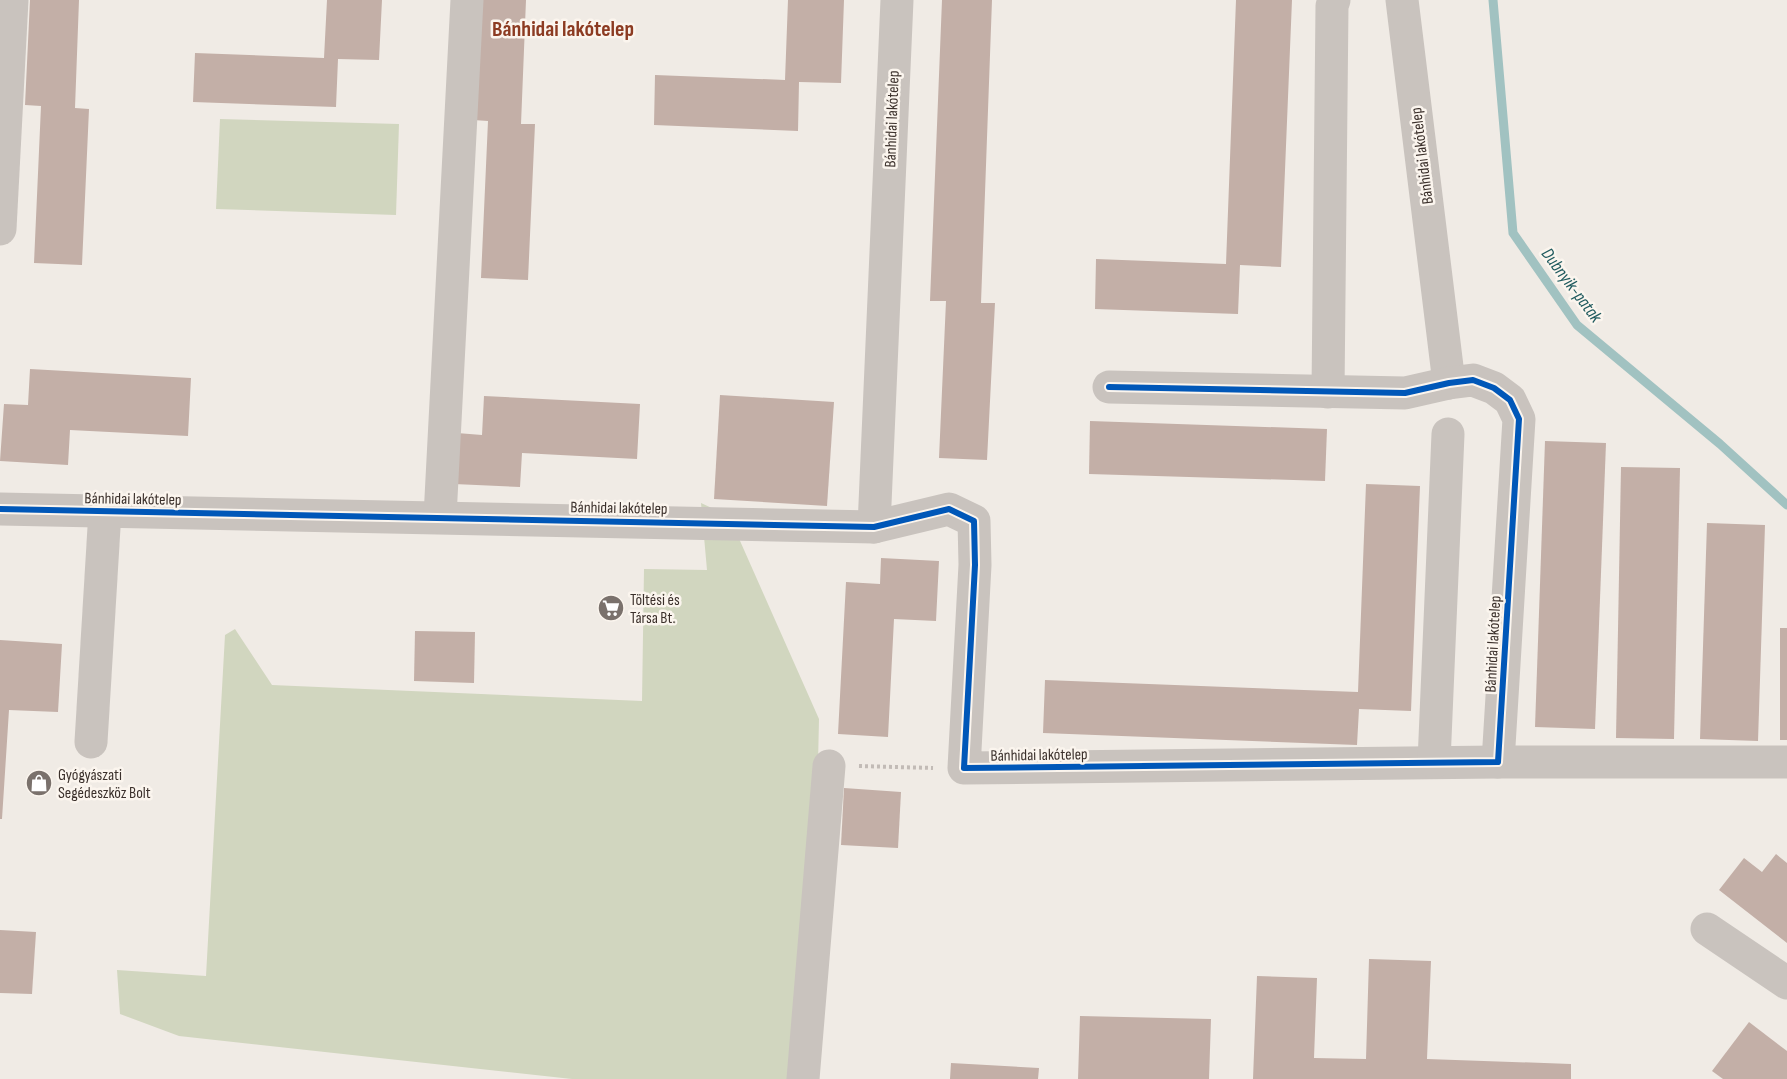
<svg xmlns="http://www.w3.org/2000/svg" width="1787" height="1079" font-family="'Sofia Sans Condensed',sans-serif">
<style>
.green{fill:#d1d6bf}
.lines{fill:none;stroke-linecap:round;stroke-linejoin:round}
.stream{stroke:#a1c2c1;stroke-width:9}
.building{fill:#c3afa7}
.path{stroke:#c2bbb6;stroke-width:4;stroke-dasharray:3 3;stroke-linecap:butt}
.minor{stroke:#c9c3be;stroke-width:33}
.cycleway-casing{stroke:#fbf5ee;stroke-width:10}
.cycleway{stroke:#0057b8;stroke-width:6}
.labels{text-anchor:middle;stroke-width:5;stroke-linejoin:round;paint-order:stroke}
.street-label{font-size:16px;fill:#3b302b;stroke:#fbf5ee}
.poi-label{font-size:16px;fill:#3b302b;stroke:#fbf5ee;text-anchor:start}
.water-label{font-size:18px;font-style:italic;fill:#1f5a5e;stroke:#fbf5ee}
.district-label{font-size:22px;font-weight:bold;fill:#8c3b22;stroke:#fbf5ee}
</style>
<rect width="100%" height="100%" fill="#f0ebe5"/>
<!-- green -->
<g class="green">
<polygon points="220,119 399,124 396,215 216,209"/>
<polygon points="701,503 729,516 819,719 811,1079 572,1079 179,1036 120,1014 117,970 206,976 225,635 235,629 272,685 642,701 644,569 707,570"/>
</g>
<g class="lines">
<!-- stream -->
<polyline class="stream" points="1493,0 1513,233 1577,325 1720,444 1787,505"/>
</g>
<!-- building -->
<g class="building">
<polygon points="30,0 79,0 75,108 89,109 82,265 34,263 41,106 25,105"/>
<polygon points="327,0 382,0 379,60 338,59 336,107 193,102 195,53 324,58"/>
<polygon points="477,0 526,0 521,124 535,124 528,280 481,278 488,121 473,120"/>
<polygon points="788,0 844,0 841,83 799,82 798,131 654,125 655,75 785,80"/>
<polygon points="942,0 992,0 981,303 995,303 987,460 939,458 946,301 930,301"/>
<polygon points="1236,0 1292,0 1281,267 1240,265 1238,314 1095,309 1096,259 1226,264"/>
<polygon points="30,369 191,378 188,436 70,430 68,465 0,461 4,404 28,405"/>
<polygon points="720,395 834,402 827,506 714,499"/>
<polygon points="484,396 640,404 637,459 522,453 520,487 454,484 457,433 482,435"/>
<polygon points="1090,421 1327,429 1325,481 1089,474"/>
<polygon points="1545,441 1606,443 1595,729 1535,727"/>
<polygon points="1621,467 1680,468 1674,739 1616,738"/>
<polygon points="1366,484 1420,486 1411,711 1359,709 1357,745 1043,733 1045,680 1358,692"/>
<polygon points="1707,523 1765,525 1758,741 1700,739"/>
<polygon points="881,558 939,561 936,621 894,619 888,737 838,734 846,582 880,584"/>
<rect x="1780" y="628" width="7" height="112"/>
<polygon points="415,631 475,632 474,683 414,681"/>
<polygon points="0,640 62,644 58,712 9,710 2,819 0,819"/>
<polygon points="844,788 901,792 898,848 841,845"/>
<polygon points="1776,854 1787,863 1787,943 1719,890 1744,858 1762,872"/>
<polygon points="0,930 36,932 32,994 0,993"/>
<polygon points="1369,959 1431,961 1427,1059 1571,1064 1571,1079 1253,1079 1257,976 1317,978 1314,1058 1366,1059"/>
<polygon points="1080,1016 1211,1019 1209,1079 1078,1079"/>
<polygon points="1749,1022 1787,1051 1787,1079 1723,1079 1712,1071"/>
<polygon points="951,1063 1039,1068 1038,1079 950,1079"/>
</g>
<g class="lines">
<!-- path -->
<polyline class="path" points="859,766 933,768"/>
<!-- minor -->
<g class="minor">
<polyline points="1402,0 1449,383"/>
<polyline points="0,229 12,0"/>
<polyline points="1109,387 1405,393 1449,383 1473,380 1494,388 1510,400 1519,419 1498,762"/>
<polyline points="1328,392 1332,6 1334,0"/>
<polyline points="0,509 874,527 949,509 974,521 975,565 964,768 1498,762 1787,762"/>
<polyline points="440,517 467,0"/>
<polyline points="874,527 897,0"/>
<polyline points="91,742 105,511"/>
<polyline points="1434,762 1448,434"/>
<polyline points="1707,929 1787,983"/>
<polyline points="803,1079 829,766"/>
</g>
<defs>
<polyline id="cycleway" points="0,509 874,527 949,509 974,521 975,565 964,768 1498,762 1519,419 1510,400 1494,388 1473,380 1449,383 1405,393 1109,387"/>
</defs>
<!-- cycleway casing -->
<use href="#cycleway" class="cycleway-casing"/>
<!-- cycleway -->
<use href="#cycleway" class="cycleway"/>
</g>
<!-- icons -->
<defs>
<symbol id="supermarket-disc" viewBox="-11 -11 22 22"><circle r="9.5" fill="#7a716c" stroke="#fbf5ee"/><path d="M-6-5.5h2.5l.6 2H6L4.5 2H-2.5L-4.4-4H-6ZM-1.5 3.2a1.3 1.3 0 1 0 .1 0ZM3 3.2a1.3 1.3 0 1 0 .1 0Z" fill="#fff"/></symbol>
<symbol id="shop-disc" viewBox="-11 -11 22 22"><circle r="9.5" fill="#7a716c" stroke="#fbf5ee"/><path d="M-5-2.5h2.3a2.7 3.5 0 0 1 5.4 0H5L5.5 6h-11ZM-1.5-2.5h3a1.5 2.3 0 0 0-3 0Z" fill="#fff"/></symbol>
</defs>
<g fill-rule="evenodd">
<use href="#supermarket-disc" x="596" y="593" width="30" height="30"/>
<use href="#shop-disc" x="24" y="768" width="30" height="30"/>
</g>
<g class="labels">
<!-- street labels -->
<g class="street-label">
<text transform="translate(891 119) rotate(-88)" y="6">Bánhidai lakótelep</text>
<text transform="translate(1421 156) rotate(-97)" y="6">Bánhidai lakótelep</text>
<text transform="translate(133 498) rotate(1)" y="6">Bánhidai lakótelep</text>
<text transform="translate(619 507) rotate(1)" y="6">Bánhidai lakótelep</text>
<text transform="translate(1492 644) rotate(-87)" y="6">Bánhidai lakótelep</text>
<text transform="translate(1039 754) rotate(-1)" y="6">Bánhidai lakótelep</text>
</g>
<!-- poi labels -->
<g class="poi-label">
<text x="630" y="605">Töltési és<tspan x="630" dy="18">Társa Bt.</tspan></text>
<text x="58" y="780">Gyógyászati<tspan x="58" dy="18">Segédeszköz Bolt</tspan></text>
</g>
<!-- water labels -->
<g class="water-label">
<text transform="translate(1572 285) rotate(53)" y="6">Dubnyik-patak</text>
</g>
<!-- district labels -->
<g class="district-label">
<text x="563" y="36">Bánhidai lakótelep</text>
</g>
</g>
</svg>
